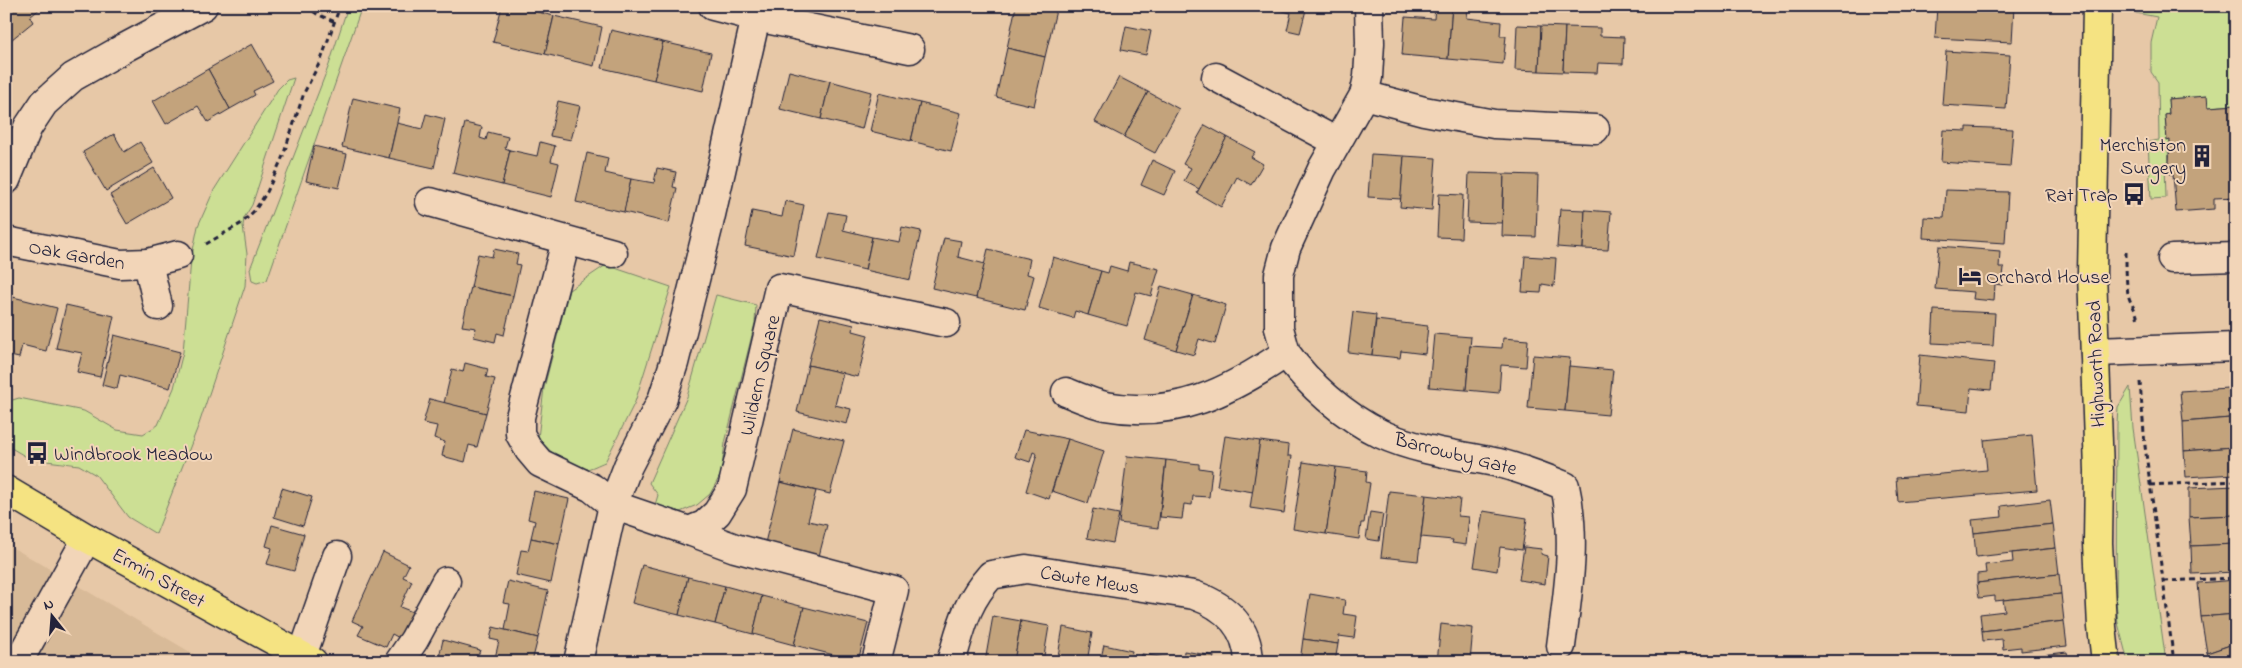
<svg xmlns="http://www.w3.org/2000/svg" width="2242" height="668" font-family="'Indie Flower',sans-serif">
<style>
.built{fill:#d8ba98}
.green{fill:#ccdf94;stroke:#778068}
.building{fill:#c3a37c;stroke:#22223b}
.lines{fill:none;stroke-linecap:round;stroke-linejoin:round}
.minor-casing{stroke:#22223b;stroke-width:31}
.major-casing{stroke:#22223b;stroke-width:31}
.path{stroke:#22223b;stroke-width:3;stroke-dasharray:5 4;stroke-linecap:butt}
.minor{stroke:#f2d5b8;stroke-width:28}
.major{stroke:#f5e382;stroke-width:28}
.labels{text-anchor:middle;stroke-width:4;stroke-linejoin:round;paint-order:stroke}
.poi-label{font-size:20px;fill:#22223b;stroke:#f2d5b8;text-anchor:end}
.street-label{font-size:20px;fill:#22223b;stroke:#f2d5b8}
</style>
<rect width="100%" height="100%" fill="#e7c8a7"/>
<filter id="ink" filterUnits="userSpaceOnUse"><feTurbulence type="fractalNoise" baseFrequency=".02" numOctaves="2"/><feDisplacementMap in="SourceGraphic" scale="10" xChannelSelector="R" yChannelSelector="G"/><feConvolveMatrix kernelMatrix="1 2 1 2 8 2 1 2 1" color-interpolation-filters="sRGB"/></filter>
<g filter="url(#ink)">
<!-- built -->
<polygon class="built" points="6,544 38,562 207,662 6,662"/>
<!-- green -->
<g class="green">
<polygon points="348,6 362,6 267,280 257,283 252,281 250,269 329,65"/>
<polygon points="2236,6 2236,105 2208,107 2207,96 2168,99 2169,114 2165,115 2167,140 2170,140 2171,148 2168,149 2169,163 2165,164 2166,198 2151,199 2148,142 2159,140 2158,82 2151,72 2151,43 2157,17 2136,13 2137,8"/>
<polygon points="294,78 252,205 244,218 243,226 247,254 245,286 199,424 156,534 128,517 96,475 79,465 30,459 6,445 6,402 19,398 84,411 117,430 143,434 158,425 174,388 183,352 191,260 198,226 214,190 278,89 287,80"/>
<path d="M606 265 671 287 635 402 605 462C599 464 591 469 585 469 567 470 549 450 538 438L544 388 569 290Z"/>
<polygon points="716,295 756,305 755,323 725,443 721,474 710,494 697,505 680,512 655,505 658,495 649,483 687,397"/>
<polygon points="2130,387 2133,428 2166,662 2128,662 2118,623 2116,601 2117,424 2118,407"/>
</g>
<!-- building -->
<g class="building">
<polygon points="6,6 43,6 30,17 33,22 6,44"/>
<polygon points="502,6 514,6 554,16 545,54 493,42"/>
<polygon points="1016,6 1057,6 1045,57 1007,48"/>
<polygon points="1264,6 1307,6 1300,33 1287,30 1291,13"/>
<polygon points="1435,6 1452,6 1448,59 1402,55 1405,17 1434,19"/>
<polygon points="1452,6 1468,6 1467,18 1501,22 1500,36 1506,36 1503,64 1448,59"/>
<polygon points="1937,6 2014,6 2012,42 1935,38"/>
<polygon points="554,16 602,27 594,66 545,54"/>
<polygon points="1517,25 1541,26 1539,71 1515,70"/>
<polygon points="1126,26 1151,31 1146,55 1121,50"/>
<polygon points="1541,26 1565,27 1563,72 1539,71"/>
<polygon points="1565,27 1600,28 1600,36 1624,37 1623,64 1598,63 1597,73 1563,72"/>
<polygon points="611,30 663,42 654,80 602,68"/>
<polygon points="663,42 711,53 703,91 654,80"/>
<polygon points="252,44 273,81 253,91 255,95 230,109 208,69"/>
<polygon points="1007,48 1045,57 1034,106 996,97"/>
<polygon points="1946,51 2010,55 2006,109 1942,105"/>
<polygon points="208,69 230,109 208,122 198,106 166,124 153,101"/>
<polygon points="789,71 830,81 821,119 780,109"/>
<polygon points="1119,77 1148,92 1124,137 1095,122"/>
<polygon points="830,81 871,92 862,129 821,119"/>
<polygon points="1148,92 1179,109 1155,153 1124,137"/>
<polygon points="879,93 920,103 911,141 870,131"/>
<polygon points="2207,96 2208,107 2236,105 2236,197 2214,198 2214,209 2176,212 2173,174 2170,174 2169,163 2170,140 2167,141 2165,115 2169,114 2168,99"/>
<polygon points="353,98 400,109 389,158 342,147"/>
<polygon points="558,101 580,106 571,140 550,136"/>
<polygon points="920,103 961,113 951,151 911,141"/>
<polygon points="426,114 445,119 434,168 389,158 397,123 422,129"/>
<polygon points="465,123 482,127 480,138 486,140 488,132 508,137 505,148 510,150 502,185 453,173"/>
<polygon points="1205,125 1227,137 1199,189 1184,181 1191,168 1183,164"/>
<polygon points="1967,127 2013,129 2010,167 1941,162 1943,130 1967,131"/>
<polygon points="114,134 124,152 140,142 153,163 106,191 83,152"/>
<polygon points="1227,137 1255,152 1251,157 1263,164 1251,185 1237,177 1221,207 1197,193"/>
<polygon points="540,142 555,146 551,161 559,163 551,197 502,185 510,150 537,156"/>
<polygon points="314,146 347,154 339,188 306,181"/>
<polygon points="587,153 608,158 605,173 631,179 624,212 576,202"/>
<polygon points="1371,154 1404,156 1401,199 1368,197"/>
<polygon points="1404,156 1436,158 1432,210 1400,207"/>
<polygon points="1152,160 1175,171 1164,195 1141,185"/>
<polygon points="154,168 171,198 127,224 110,195"/>
<polygon points="657,168 676,172 673,187 677,188 669,223 624,212 631,179 654,183"/>
<polygon points="1469,173 1504,174 1502,223 1467,222"/>
<polygon points="1504,174 1538,175 1536,237 1502,236"/>
<polygon points="1946,190 2008,192 2005,243 1923,238 1924,217 1944,218"/>
<polygon points="1439,194 1463,195 1461,238 1437,237"/>
<polygon points="785,201 804,205 794,256 745,246 752,211 782,217"/>
<polygon points="1560,209 1585,210 1583,249 1557,247"/>
<polygon points="1585,210 1611,212 1608,250 1583,249"/>
<polygon points="829,212 846,215 843,230 872,237 865,270 818,259"/>
<polygon points="902,227 921,231 910,280 865,270 872,237 899,242"/>
<polygon points="944,238 961,241 958,257 985,264 976,298 932,288"/>
<polygon points="1939,246 2000,251 1999,268 2004,268 2002,285 1995,284 1994,301 1973,299 1974,292 1935,289"/>
<polygon points="494,249 518,254 516,264 520,265 513,296 471,287 478,254 492,257"/>
<polygon points="988,249 1030,259 1027,274 1034,276 1025,310 976,298"/>
<polygon points="1525,256 1556,258 1554,286 1542,284 1541,293 1522,292"/>
<polygon points="1053,257 1101,271 1088,315 1075,311 1073,318 1039,308"/>
<polygon points="1129,262 1159,269 1151,296 1136,292 1127,326 1088,315 1101,271 1108,273 1110,266 1127,271"/>
<polygon points="1161,286 1193,295 1176,350 1145,340"/>
<polygon points="471,287 513,296 504,335 497,333 495,342 474,337 476,328 462,326"/>
<polygon points="1193,295 1226,305 1215,344 1199,339 1194,355 1176,350"/>
<polygon points="13,297 57,308 46,351 22,345 19,358 6,355 6,325"/>
<polygon points="66,305 114,316 100,377 77,372 82,353 56,348"/>
<polygon points="1934,310 1995,313 1993,346 1932,343"/>
<polygon points="1353,312 1376,315 1372,355 1348,352"/>
<polygon points="820,317 854,325 853,331 868,335 858,377 808,365"/>
<polygon points="1376,320 1428,326 1425,354 1401,351 1400,358 1372,355"/>
<polygon points="1434,334 1471,337 1466,390 1429,387"/>
<polygon points="114,335 180,352 170,388 120,375 117,389 102,385"/>
<polygon points="1503,338 1528,340 1526,367 1501,365 1499,393 1466,390 1470,346 1502,348"/>
<polygon points="1533,355 1570,358 1565,411 1528,408"/>
<polygon points="1920,355 1994,363 1991,390 1971,388 1969,411 1916,406"/>
<polygon points="465,363 488,369 486,377 495,379 486,413 444,403 452,369 463,372"/>
<polygon points="808,365 843,373 835,405 851,409 847,424 797,412"/>
<polygon points="1569,366 1613,370 1608,415 1565,411"/>
<polygon points="2228,388 2230,418 2183,422 2180,391"/>
<polygon points="430,399 486,413 477,447 469,445 465,462 442,456 445,442 434,438 437,426 423,423"/>
<polygon points="2230,418 2233,447 2184,451 2183,422"/>
<polygon points="793,429 844,441 830,494 780,482"/>
<polygon points="1024,430 1068,439 1049,499 1026,491 1037,454 1033,452 1030,462 1015,457"/>
<polygon points="2032,435 2037,490 1898,502 1896,478 1987,470 1984,440"/>
<polygon points="1225,436 1260,441 1253,492 1217,486"/>
<polygon points="1068,439 1104,451 1088,503 1052,491"/>
<polygon points="1260,441 1289,445 1288,456 1292,456 1284,513 1250,508"/>
<polygon points="2233,447 2235,474 2186,477 2184,451"/>
<polygon points="1127,456 1166,460 1158,528 1119,523"/>
<polygon points="1166,460 1199,464 1199,468 1212,470 1209,497 1193,496 1192,505 1184,504 1182,519 1160,517"/>
<polygon points="1303,462 1336,467 1326,534 1293,529"/>
<polygon points="1336,467 1367,471 1366,482 1370,483 1364,523 1361,523 1359,539 1326,534"/>
<polygon points="780,482 816,491 808,521 827,525 819,556 765,543"/>
<polygon points="2236,486 2236,515 2189,517 2189,488"/>
<polygon points="282,488 312,497 303,526 274,517"/>
<polygon points="534,491 569,499 559,544 531,538 535,521 528,519"/>
<polygon points="1389,491 1426,495 1418,561 1381,557"/>
<polygon points="1426,495 1460,499 1458,516 1469,517 1466,545 1452,543 1453,540 1421,537"/>
<polygon points="2050,500 2053,524 1974,533 1972,520 2002,517 2001,506"/>
<polygon points="1093,509 1119,514 1113,543 1087,538"/>
<polygon points="1483,511 1527,518 1522,550 1500,547 1497,571 1474,567"/>
<polygon points="1370,512 1383,514 1379,541 1366,539"/>
<polygon points="2236,515 2236,544 2191,546 2189,517"/>
<polygon points="2053,524 2056,548 1976,557 1974,533"/>
<polygon points="272,525 304,534 294,571 267,564 272,548 266,546"/>
<polygon points="531,538 559,544 551,583 516,575 521,550 528,551"/>
<polygon points="2236,544 2236,572 2192,574 2191,546"/>
<polygon points="1524,547 1542,549 1541,554 1548,556 1545,584 1519,580"/>
<polygon points="2056,548 2059,574 1977,583 1977,574 1986,573 1985,565 2013,562 2012,553"/>
<polygon points="383,552 409,565 403,577 412,581 400,607 415,613 403,640 392,634 386,647 358,635 363,626 352,621"/>
<polygon points="642,565 688,577 679,615 632,603"/>
<polygon points="2059,574 2061,594 1995,601 1995,596 1979,598 1977,583"/>
<polygon points="688,577 725,586 715,624 679,615"/>
<polygon points="2236,580 2236,614 2201,617 2198,583"/>
<polygon points="508,581 548,591 538,638 505,630 510,604 503,603"/>
<polygon points="725,586 762,596 753,634 715,624"/>
<polygon points="1310,594 1345,600 1343,614 1357,616 1354,638 1339,636 1338,644 1303,639"/>
<polygon points="2061,594 2064,621 1982,631 1980,614 2005,611 2003,600"/>
<polygon points="762,596 804,607 794,645 753,634"/>
<polygon points="804,607 868,623 858,661 794,645"/>
<polygon points="2236,614 2236,643 2207,653 2201,617"/>
<polygon points="993,616 1021,621 1014,662 985,662"/>
<polygon points="1021,621 1049,626 1043,662 1014,662"/>
<polygon points="2064,621 2067,646 2021,651 2021,647 2003,649 2002,639 1983,641 1982,631"/>
<polygon points="1441,624 1473,628 1470,662 1437,662"/>
<polygon points="493,627 538,638 532,662 494,662 499,641 490,639"/>
<polygon points="1063,627 1092,633 1087,662 1057,662"/>
<polygon points="1303,639 1338,644 1335,662 1300,662"/>
<polygon points="443,640 480,650 476,662 457,662 439,657"/>
<polygon points="2236,643 2236,662 2213,662 2207,653"/>
<polygon points="1104,645 1132,651 1130,662 1100,662"/>
<polygon points="1184,651 1214,656 1213,662 1183,662"/>
<polygon points="2067,652 2069,662 2025,662 2024,657"/>
<polygon points="1142,654 1171,659 1170,662 1141,662"/>
</g>
<g class="lines">
<defs>
<g id="minor">
<polyline points="713,6 756,17"/>
<polyline points="1216,77 1337,142"/>
<polyline points="1364,95 1424,111 1494,124 1595,129"/>
<polyline points="6,180 28,127 44,103 73,77 126,47 203,6"/>
<polyline points="430,202 613,253"/>
<polyline points="6,241 120,264 148,263 178,255"/>
<polyline points="566,241 520,417 520,434 529,450 540,463 592,488 613,505 689,531 704,525 717,513 732,489 779,288 946,323"/>
<polyline points="2172,259 2236,257"/>
<polyline points="148,263 158,306"/>
<polyline points="2095,352 2236,347"/>
<path d="M1286 353C1308 384 1345 417 1381 434 1418 451 1460 455 1499 463 1522 469 1543 477 1565 486 1577 540 1568 592 1561 646"/>
<path d="M1066 392C1078 397 1092 403 1105 406 1176 419 1229 392 1286 353L1279 328V275L1286 248 1322 169 1364 95 1368 77 1370 43 1369 6"/>
<polyline points="689,531 735,548 894,590 876,662"/>
<polyline points="302,656 337,556"/>
<polyline points="18,662 87,538"/>
<polyline points="399,662 414,640 446,581"/>
<polyline points="578,662 613,505 628,466 662,400 674,363 708,228 756,17 910,49"/>
<path d="M951 662C962 626 965 604 991 575L1026 569 1194 595C1225 606 1248 626 1249 662"/>
</g>
<g id="major">
<polyline points="2097,6 2092,273 2099,471 2098,543 2102,627 2106,662"/>
<polyline points="6,490 87,538 313,662"/>
</g>
</defs>
<!-- minor casing -->
<use href="#minor" class="minor-casing"/>
<!-- major casing -->
<use href="#major" class="major-casing"/>
<!-- path -->
<g class="path">
<polyline points="306,6 317,14 335,22"/>
<polyline points="206,244 242,223 255,210 267,192 283,156 304,93 321,60 340,6"/>
<path d="M2126 252C2126 266 2126 280 2128 294 2130 304 2137 310 2138 321"/>
<polyline points="2140,382 2145,446 2174,662"/>
<polyline points="2150,485 2236,481"/>
<polyline points="2164,581 2236,578"/>
</g>
<!-- minor -->
<use href="#minor" class="minor"/>
<!-- major -->
<use href="#major" class="major"/>
</g>
</g>
<!-- icons -->
<defs>
<symbol id="building-bare" viewBox="-9 -9 18 18"><path d="M-4-6H4V6H1V3H-1V6H-4ZM-2.5-4.3h1.7v1.8h-1.7ZM.8-4.3h1.7v1.8H.8ZM-2.5-1h1.7V.8h-1.7ZM.8-1h1.7V.8H.8Z" fill="#22223b" stroke="#f2d5b8" stroke-width="2.5" paint-order="stroke"/></symbol>
<symbol id="bus-bare" viewBox="-9 -9 18 18"><path d="M-5-6H5V4H4V6H2V4H-2V6H-4V4H-5ZM-3.5-4V0h7V-4ZM-3.5 1.2v1.5H-2V1.2ZM2 1.2v1.5H3.5V1.2Z" fill="#22223b" stroke="#f2d5b8" stroke-width="2.5" paint-order="stroke"/></symbol>
<symbol id="hotel-bare" viewBox="-9 -9 18 18"><path d="M-6-4.5h1.5V1H6V5H4.5V3h-9V5H-6ZM-4 0a1.8 1.8 0 1 1 3.6 0ZM.5 0V-2.5h3Q6-2.5 6 0Z" fill="#22223b" stroke="#f2d5b8" stroke-width="2.5" paint-order="stroke"/></symbol>
</defs>
<g fill-rule="evenodd">
<use href="#building-bare" x="2186" y="140" width="32" height="32"/>
<use href="#bus-bare" x="2118" y="178" width="32" height="32"/>
<use href="#hotel-bare" x="1954" y="260" width="32" height="32"/>
<use href="#bus-bare" x="21" y="437" width="32" height="32"/>
</g>
<g class="labels">
<!-- poi labels -->
<g class="poi-label">
<text x="2186" y="151">Merchiston<tspan x="2186" dy="23">Surgery</tspan></text>
<text x="2118" y="201">Rat Trap</text>
<text x="1986" y="283" text-anchor="start">Orchard House</text>
<text x="54" y="460" text-anchor="start">Windbrook Meadow</text>
</g>
<!-- street labels -->
<g class="street-label">
<text transform="translate(77 254) rotate(10)" y="7">Oak Garden</text>
<text transform="translate(2095 364) rotate(-92)" y="7">Highworth Road</text>
<text transform="translate(759 375) rotate(-77)" y="7">Wildern Square</text>
<text transform="translate(1456 453) rotate(14)" y="7">Barrowby Gate</text>
<text transform="translate(159 577) rotate(29)" y="7">Ermin Street</text>
<text transform="translate(1090 579) rotate(9)" y="7">Cawte Mews</text>
</g>
</g>
<!-- margin -->
<rect width="2242" height="668" fill="none" stroke="#f2d5b8" stroke-width="25"/>
<rect x="12" y="12" width="2217" height="643" fill="none" stroke="#22223b" stroke-width="2" filter="url(#ink)"/>
<!-- north arrow -->
<g transform="translate(52 616) rotate(343)" stroke="#f2d5b8" stroke-width="4" paint-order="stroke">
<path d="M0-4L9 19L0 12L-9 19Z" fill="#22223b"/>
<text y="-8" font-size="14" font-weight="bold" text-anchor="middle" fill="#22223b">N</text>
</g>
</svg>
